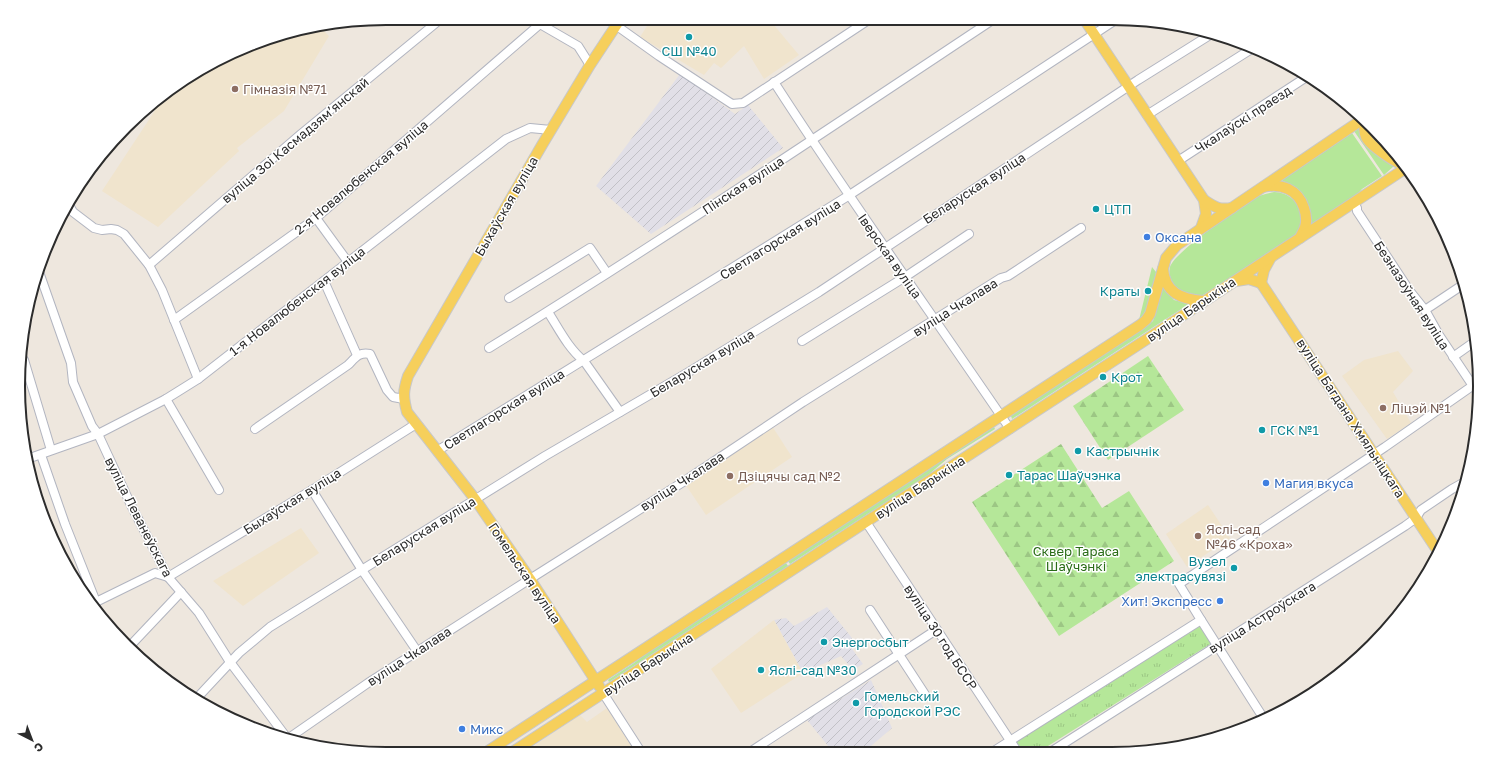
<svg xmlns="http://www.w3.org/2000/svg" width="1498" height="772" font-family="'Golos Text',sans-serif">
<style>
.industrial{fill:url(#industrial-furrows)}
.education{fill:#f0e4cd}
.grass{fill:#b5e799}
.forest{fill:url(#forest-firs)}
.park{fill:url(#park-tufts)}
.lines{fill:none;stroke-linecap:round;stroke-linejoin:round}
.minor-casing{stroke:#b2b5c0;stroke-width:10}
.major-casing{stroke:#c8c8c8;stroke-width:12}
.minor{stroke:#fff;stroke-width:8}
.major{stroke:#f6cf5b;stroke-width:10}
.culture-dot{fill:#0f9aa8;stroke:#fff;stroke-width:1.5}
.education-dot{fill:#8d6e63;stroke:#fff;stroke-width:1.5}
.shop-dot{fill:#3f7fe0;stroke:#fff;stroke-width:1.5}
.labels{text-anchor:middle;stroke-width:3;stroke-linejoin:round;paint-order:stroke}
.culture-label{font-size:13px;fill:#0d838f;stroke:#fff;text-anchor:start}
.education-label{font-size:13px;fill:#785e54;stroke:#fff;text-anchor:start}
.street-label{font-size:13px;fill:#2c2c2c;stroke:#fff}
.shop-label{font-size:13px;fill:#366cbe;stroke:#fff;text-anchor:start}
.park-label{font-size:13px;fill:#2b6d18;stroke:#fff}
.rim{fill:none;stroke:#2c2c2c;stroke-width:2}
</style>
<defs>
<pattern id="industrial-furrows" width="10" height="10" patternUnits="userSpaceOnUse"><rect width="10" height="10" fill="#e1dfe7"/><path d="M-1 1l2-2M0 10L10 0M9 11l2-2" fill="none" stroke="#c1c0c6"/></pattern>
<pattern id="forest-firs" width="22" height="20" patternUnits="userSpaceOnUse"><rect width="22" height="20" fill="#b5e799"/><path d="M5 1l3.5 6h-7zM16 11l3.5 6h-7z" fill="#9cc684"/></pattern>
<pattern id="park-tufts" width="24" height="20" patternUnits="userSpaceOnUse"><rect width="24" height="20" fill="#b5e799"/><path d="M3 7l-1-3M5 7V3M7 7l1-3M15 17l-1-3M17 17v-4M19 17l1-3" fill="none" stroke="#9cc684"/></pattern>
</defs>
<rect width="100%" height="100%" fill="#eee7de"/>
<!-- industrial -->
<g class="industrial">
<polygon points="680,74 735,114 748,105 783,148 651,234 596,186"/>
<polygon points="827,607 852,638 850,646 863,664 853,670 841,656 803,673 774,620 786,618 794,626"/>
<polygon points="871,680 892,728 864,752 822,752 829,747 807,720"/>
</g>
<!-- education -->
<g class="education">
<polygon points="652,18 768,18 799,55 764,79 744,46 721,68 714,63 704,75 640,37"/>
<polygon points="322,29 329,36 284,111 237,148 239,151 158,227 102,191 154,112 165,92 267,38"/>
<polygon points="1398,351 1413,371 1393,392 1411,423 1387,439 1342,376 1364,360"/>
<polygon points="772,426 792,457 706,515 685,484"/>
<polygon points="1208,505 1230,538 1187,567 1166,534"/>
<polygon points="301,528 319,553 243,606 213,581"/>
<polygon points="774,620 803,673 741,713 711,669"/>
<polygon points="607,708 635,752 535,753 532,747 580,715 587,722"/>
</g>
<!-- grass -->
<g class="grass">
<path d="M1370 126 1389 144 1399 158C1388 150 1368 141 1370 126Z"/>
<path d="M1359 128C1362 149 1379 155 1394 166L1384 175 1354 131Z"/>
<path d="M1352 133 1382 176 1362 189 1356 196 1311 225C1313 210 1306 194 1293 186 1290 184 1285 183 1282 180Z"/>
<path d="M1274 192C1291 192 1306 208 1300 226 1299 231 1295 235 1291 239L1203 295C1194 297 1180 295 1175 287 1171 280 1168 274 1170 267 1174 252 1243 205 1259 196 1264 194 1269 193 1274 192Z"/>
<path d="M1152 267 1156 272C1153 288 1152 309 1139 320Z"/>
<polygon points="1163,287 1174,300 1189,304 1012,419 1011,416 1153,321"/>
<polygon points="994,427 995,429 947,459 928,475 790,564 788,561"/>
<polygon points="786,563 788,566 609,682 608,680 634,663 650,651"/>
</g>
<!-- forest -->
<g class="forest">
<polygon points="1148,356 1184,410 1108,460 1073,406"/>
<polygon points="1061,444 1102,508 1129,491 1174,561 1059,636 972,502"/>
</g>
<!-- park -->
<polygon class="park" points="1200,626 1212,643 1040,751 1024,751 1016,742"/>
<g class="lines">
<defs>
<g id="minor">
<polyline points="536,18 540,24 578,46 590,65"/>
<polyline points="617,26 659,56 732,104 743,103 870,19"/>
<path d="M774 82C850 200 931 313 1010 429"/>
<polyline points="1147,115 1253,48"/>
<polyline points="1178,161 1308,76"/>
<polyline points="1354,203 1357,208 1357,211 1409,290 1425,310 1439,335 1473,386"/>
<polyline points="69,205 73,212 94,228 102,230 111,229 117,230 124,234 149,265 162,290 198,379"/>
<polyline points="316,218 348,262"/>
<polyline points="149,265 301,134 442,18"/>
<polyline points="39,272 71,363 73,382 92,426 98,434 131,505 168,577 199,613 230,662 287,738"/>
<polyline points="324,281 357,355"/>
<polyline points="509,298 590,248 607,273"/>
<polyline points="1425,310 1464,284"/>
<path d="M548 312C559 329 568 348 584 361L620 412"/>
<polyline points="174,320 316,218 540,24"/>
<polyline points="802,341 905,277 969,234"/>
<path d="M489 348C660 242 827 130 994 19"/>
<polyline points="1453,357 1477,340"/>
<polyline points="24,360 51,450"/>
<polyline points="166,399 219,490"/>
<path d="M255 429 348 365C356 357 359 352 370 354L387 390 393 397 404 399"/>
<polyline points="437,451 848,196 1117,19"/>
<polyline points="41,455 65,524 96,602 155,573 168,577 312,490 416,424"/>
<polyline points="30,458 98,434 166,399 198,379 506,139 530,128 551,130"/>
<polyline points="312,490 362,570 417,651"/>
<polyline points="866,522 1017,751"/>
<polyline points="870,610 926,696"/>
<polyline points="129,647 181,592"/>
<polyline points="603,693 641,752"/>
<polyline points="196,699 239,653 270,627 545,456 687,373 819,292 1138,80 1213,33"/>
<polyline points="1264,719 1201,620 1179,584 1385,447 1478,382"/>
<polyline points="286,740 368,683 530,579 683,482 803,402 1001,278 1008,276 1081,228"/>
<polyline points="994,751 1201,620"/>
<polyline points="1052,751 1405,526 1416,518 1421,510 1452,489 1468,480"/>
<polyline points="750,752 936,630"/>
</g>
<g id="major">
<polyline points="1084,19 1204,200 1206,214 1201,228"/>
<path d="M1365 121C1364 126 1364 132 1366 137 1369 145 1396 163 1404 165"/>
<path d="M1263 187C1281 183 1298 189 1304 208 1306 214 1307 221 1305 227 1304 231 1301 235 1300 238"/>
<path d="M1204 200C1215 207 1218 210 1232 208"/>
<path d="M1163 269C1165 293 1181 299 1203 301"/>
<polyline points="1236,281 1249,279 1261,283"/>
<polyline points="1261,283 1439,553"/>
<polyline points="1261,283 1264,270 1270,259"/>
<path d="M599 686 530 579 475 499 407 412C403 397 403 391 408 376L542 145 590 65 621 18"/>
<polyline points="485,753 1140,325 1146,320 1150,314 1166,258 1177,245 1363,119"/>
<polyline points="511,753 1147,339 1406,168"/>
</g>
</defs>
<!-- minor casing -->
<use href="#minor" class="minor-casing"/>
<!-- major casing -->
<use href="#major" class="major-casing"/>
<!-- minor -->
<use href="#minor" class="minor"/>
<!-- major -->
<use href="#major" class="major"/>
</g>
<!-- markers -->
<g class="culture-dot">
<circle cx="689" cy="37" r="4"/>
<circle cx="1096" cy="209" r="4"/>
<circle cx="1148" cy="291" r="4"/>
<circle cx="1103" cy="377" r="4"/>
<circle cx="1262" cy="430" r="4"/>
<circle cx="1078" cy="451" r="4"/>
<circle cx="1009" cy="475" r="4"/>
<circle cx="1234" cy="568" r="4"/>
<circle cx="824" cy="642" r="4"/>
<circle cx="761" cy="670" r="4"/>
<circle cx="856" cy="703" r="4"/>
</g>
<g class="education-dot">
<circle cx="235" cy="89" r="4"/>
<circle cx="1383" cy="408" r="4"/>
<circle cx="730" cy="476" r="4"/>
<circle cx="1198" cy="536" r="4"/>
</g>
<g class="shop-dot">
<circle cx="1147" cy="237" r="4"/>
<circle cx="1266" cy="483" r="4"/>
<circle cx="1220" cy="601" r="4"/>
<circle cx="462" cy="729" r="4"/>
</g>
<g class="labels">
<!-- culture labels -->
<g class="culture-label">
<text x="689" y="56" text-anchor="middle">СШ №40</text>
<text x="1104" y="214">ЦТП</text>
<text x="1140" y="296" text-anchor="end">Краты</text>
<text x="1111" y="382">Крот</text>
<text x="1270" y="435">ГСК №1</text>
<text x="1086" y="456">Кастрычнік</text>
<text x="1017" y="480">Тарас Шаўчэнка</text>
<text x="1226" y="566" text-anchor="end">Вузел<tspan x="1226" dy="15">электрасувязі</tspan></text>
<text x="832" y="647">Энергосбыт</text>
<text x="769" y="675">Яслі-сад №30</text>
<text x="864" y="701">Гомельский<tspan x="864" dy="15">Городской РЭС</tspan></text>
</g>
<!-- education labels -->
<g class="education-label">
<text x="243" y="94">Гімназія №71</text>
<text x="1391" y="413">Ліцэй №1</text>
<text x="738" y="481">Дзіцячы сад №2</text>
<text x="1206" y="534">Яслі-сад<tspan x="1206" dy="15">№46 «Кроха»</tspan></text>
</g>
<!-- street labels -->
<g class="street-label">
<text transform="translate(1243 119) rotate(-33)" y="5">Чкалаўскі праезд</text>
<text transform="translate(295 140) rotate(-40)" y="5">вуліца Зоі Касмадзямʼянскай</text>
<text transform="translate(361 177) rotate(-40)" y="5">2-я Новалюбенская вуліца</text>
<text transform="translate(743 185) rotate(-33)" y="5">Пінская вуліца</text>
<text transform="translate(974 188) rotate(-33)" y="5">Беларуская вуліца</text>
<text transform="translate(506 206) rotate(-60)" y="5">Быхаўская вуліца</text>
<text transform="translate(780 239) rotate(-32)" y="5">Светлагорская вуліца</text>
<text transform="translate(890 256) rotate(55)" y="5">Іверская вуліца</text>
<text transform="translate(1412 295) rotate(57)" y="5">Безназоўная вуліца</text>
<text transform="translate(297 301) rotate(-38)" y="5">1-я Новалюбенская вуліца</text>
<text transform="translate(955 307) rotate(-32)" y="5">вуліца Чкалава</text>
<text transform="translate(1191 309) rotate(-34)" y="5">вуліца Барыкіна</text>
<text transform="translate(702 363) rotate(-31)" y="5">Беларуская вуліца</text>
<text transform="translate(504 409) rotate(-32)" y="5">Светлагорская вуліца</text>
<text transform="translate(1351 418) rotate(57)" y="5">вуліца Багдана Хмяльніцкага</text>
<text transform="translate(682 481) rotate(-33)" y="5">вуліца Чкалава</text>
<text transform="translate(920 487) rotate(-33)" y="5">вуліца Барыкіна</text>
<text transform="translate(292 501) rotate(-32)" y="5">Быхаўская вуліца</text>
<text transform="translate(139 517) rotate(63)" y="5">вуліца Леванеўскага</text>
<text transform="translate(424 531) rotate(-32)" y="5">Беларуская вуліца</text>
<text transform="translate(525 573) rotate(56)" y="5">Гомельская вуліца</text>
<text transform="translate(1262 617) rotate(-32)" y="5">вуліца Астроўскага</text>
<text transform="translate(941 637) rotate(57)" y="5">вуліца 30 год БССР</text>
<text transform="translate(409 656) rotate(-33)" y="5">вуліца Чкалава</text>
<text transform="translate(648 664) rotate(-33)" y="5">вуліца Барыкіна</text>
</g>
<!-- shop labels -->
<g class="shop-label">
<text x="1155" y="242">Оксана</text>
<text x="1274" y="488">Магия вкуса</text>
<text x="1212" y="606" text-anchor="end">Хит! Экспресс</text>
<text x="470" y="734">Микс</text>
</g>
<!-- park labels -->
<g class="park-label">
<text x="1076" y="556">Сквер Тараса<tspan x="1076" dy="15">Шаўчэнкі</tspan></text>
</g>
</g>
<!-- crop -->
<path d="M0 0H1498V772H0ZM386 25H1112A361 361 0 0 1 1473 386V386A361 361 0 0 1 1112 747H386A361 361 0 0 1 25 386V386A361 361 0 0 1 386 25Z" fill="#fff" fill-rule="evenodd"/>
<path class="rim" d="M386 25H1112A361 361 0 0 1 1473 386V386A361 361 0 0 1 1112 747H386A361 361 0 0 1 25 386V386A361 361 0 0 1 386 25Z"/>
<!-- north arrow -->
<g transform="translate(32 740) rotate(138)" stroke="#ffffff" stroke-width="3" paint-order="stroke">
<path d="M0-3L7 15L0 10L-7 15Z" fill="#2c2c2c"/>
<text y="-6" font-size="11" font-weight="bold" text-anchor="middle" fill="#2c2c2c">С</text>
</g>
</svg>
